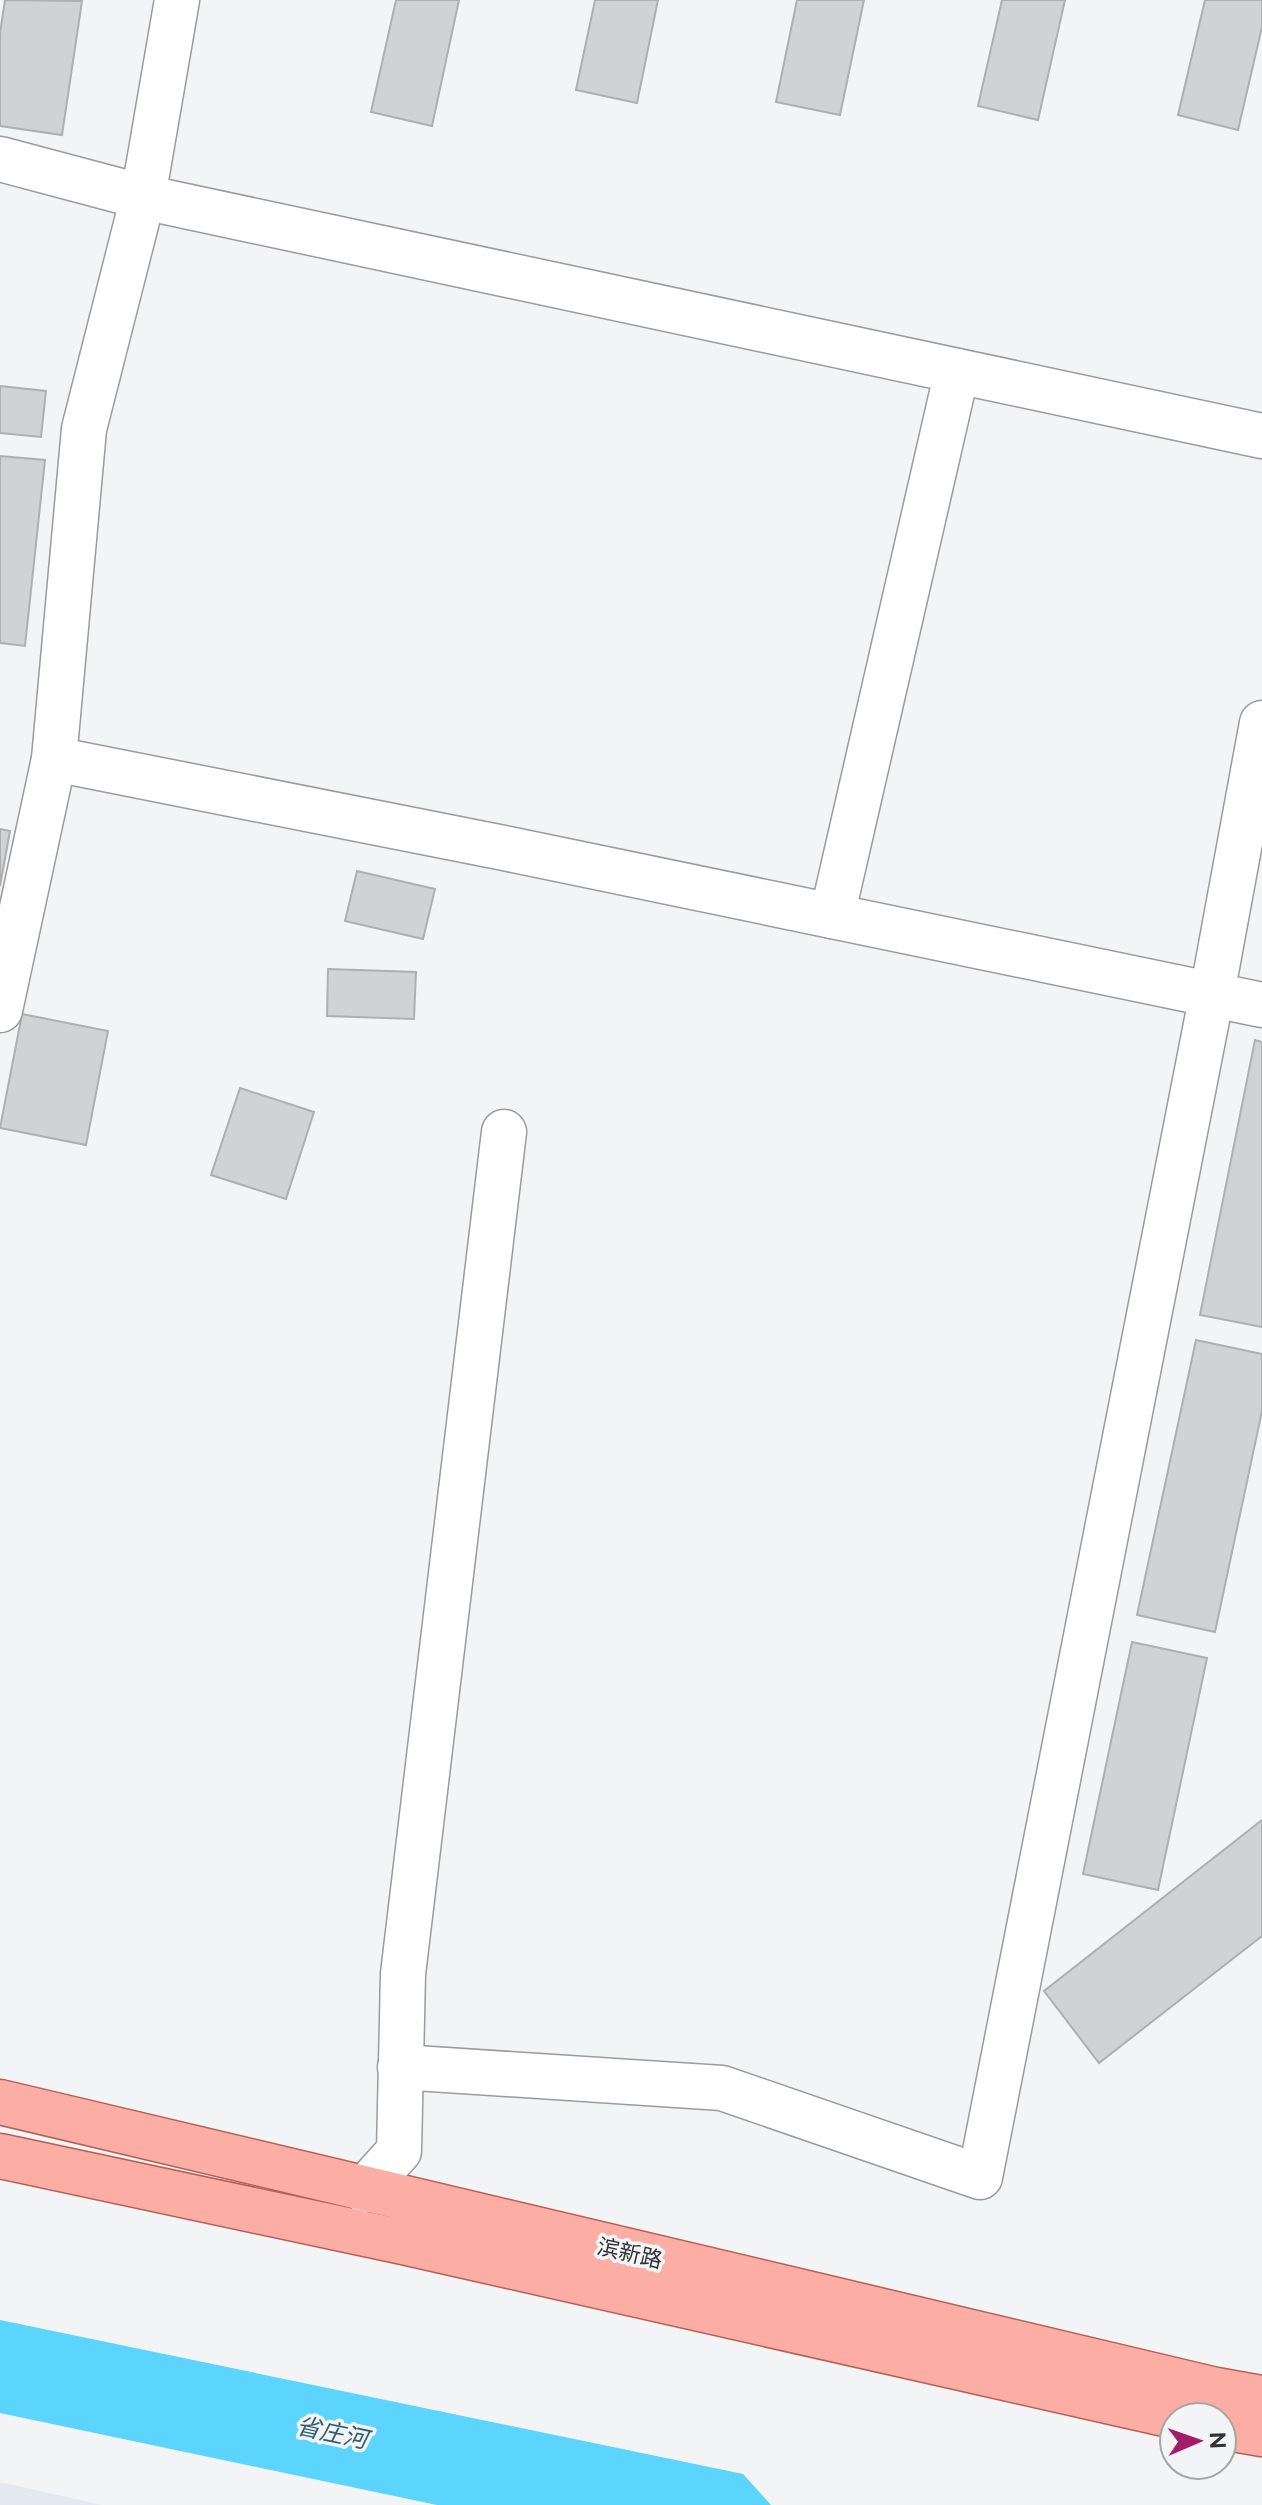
<svg xmlns="http://www.w3.org/2000/svg" width="1262" height="2505" font-family="Raleway,'Noto Sans SC',sans-serif">
<style>
.built{fill:#e4e9f1}
.water{fill:#5bd4fe}
.building{fill:#d1d2d4;stroke:#aeafb0;stroke-width:2}
.lines{fill:none;stroke-linecap:round;stroke-linejoin:round}
.minor-casing{stroke:#9b9b9d;stroke-width:47}
.major-casing{stroke:#b46056;stroke-width:47}
.minor{stroke:#fff;stroke-width:44}
.major{stroke:#fcaea5;stroke-width:44}
.labels{text-anchor:middle;stroke-width:7;stroke-linejoin:round;paint-order:stroke}
.street-label{font-size:22px;fill:#323233;stroke:#f3f4f5}
.water-label{font-size:24px;font-style:italic;fill:#2e5f71;stroke:#f3f4f5}
</style>
<rect width="100%" height="100%" fill="#f3f4f5"/>
<!-- built -->
<polygon class="built" points="0,2482 102,2505 0,2505"/>
<!-- water -->
<polygon class="water" points="0,2320 743,2474 771,2505 437,2505 0,2413"/>
<!-- building -->
<g class="building">
<polygon points="5,0 82,1 62,135 0,126 0,33"/>
<polygon points="396,0 459,0 432,126 371,112"/>
<polygon points="595,0 658,0 637,103 576,90"/>
<polygon points="797,0 864,0 840,115 776,102"/>
<polygon points="1002,0 1065,0 1038,120 978,106"/>
<polygon points="1205,0 1262,0 1262,27 1238,130 1178,115"/>
<polygon points="0,386 46,391 41,437 0,433"/>
<polygon points="0,456 45,460 25,646 0,643"/>
<polygon points="0,829 10,831 0,886"/>
<polygon points="357,871 435,889 423,939 345,921"/>
<polygon points="328,969 416,972 414,1019 327,1016"/>
<polygon points="22,1014 108,1031 86,1145 0,1128"/>
<polygon points="1255,1040 1262,1042 1262,1327 1200,1315"/>
<polygon points="240,1088 314,1112 286,1199 211,1175"/>
<polygon points="1196,1340 1262,1354 1262,1411 1215,1632 1137,1615"/>
<polygon points="1132,1642 1207,1658 1158,1890 1083,1874"/>
<polygon points="1262,1820 1262,1936 1099,2063 1044,1991"/>
</g>
<g class="lines">
<defs>
<g id="minor">
<polyline points="0,159 143,197 1262,436"/>
<polyline points="54,759 504,848 1262,1005"/>
<polyline points="832,916 957,371"/>
<polyline points="0,1010 54,759 84,429 143,197 177,0"/>
<polyline points="400,2067 722,2088 980,2177 1212,994 1262,723"/>
<polyline points="364,2190 399,2151 403,1974 504,1132"/>
</g>
<g id="major">
<polyline points="0,2102 1216,2390 1262,2398"/>
<polyline points="0,2156 403,2242 1178,2417"/>
<polyline points="1222,2427 1262,2434"/>
</g>
</defs>
<!-- minor casing -->
<use href="#minor" class="minor-casing"/>
<!-- major casing -->
<use href="#major" class="major-casing"/>
<!-- minor -->
<use href="#minor" class="minor"/>
<!-- major -->
<use href="#major" class="major"/>
</g>
<g class="labels">
<!-- street labels -->
<g class="street-label">
<text transform="translate(630 2253) rotate(13)" y="8">滨新路</text>
</g>
<!-- water labels -->
<g class="water-label">
<text transform="translate(332 2433) rotate(12)" y="8">省庄河</text>
</g>
</g>
<!-- north arrow -->
<g transform="translate(1198 2441) rotate(88)"><circle r="38" fill="#f3f4f5" stroke="#a6a6a7" stroke-width="2"/>
<path d="M0-6L14 30L0 20L-14 30Z" fill="#a21c68"/>
<text y="-12" font-size="22" font-weight="bold" text-anchor="middle" fill="#323233">N</text>
</g>
</svg>
